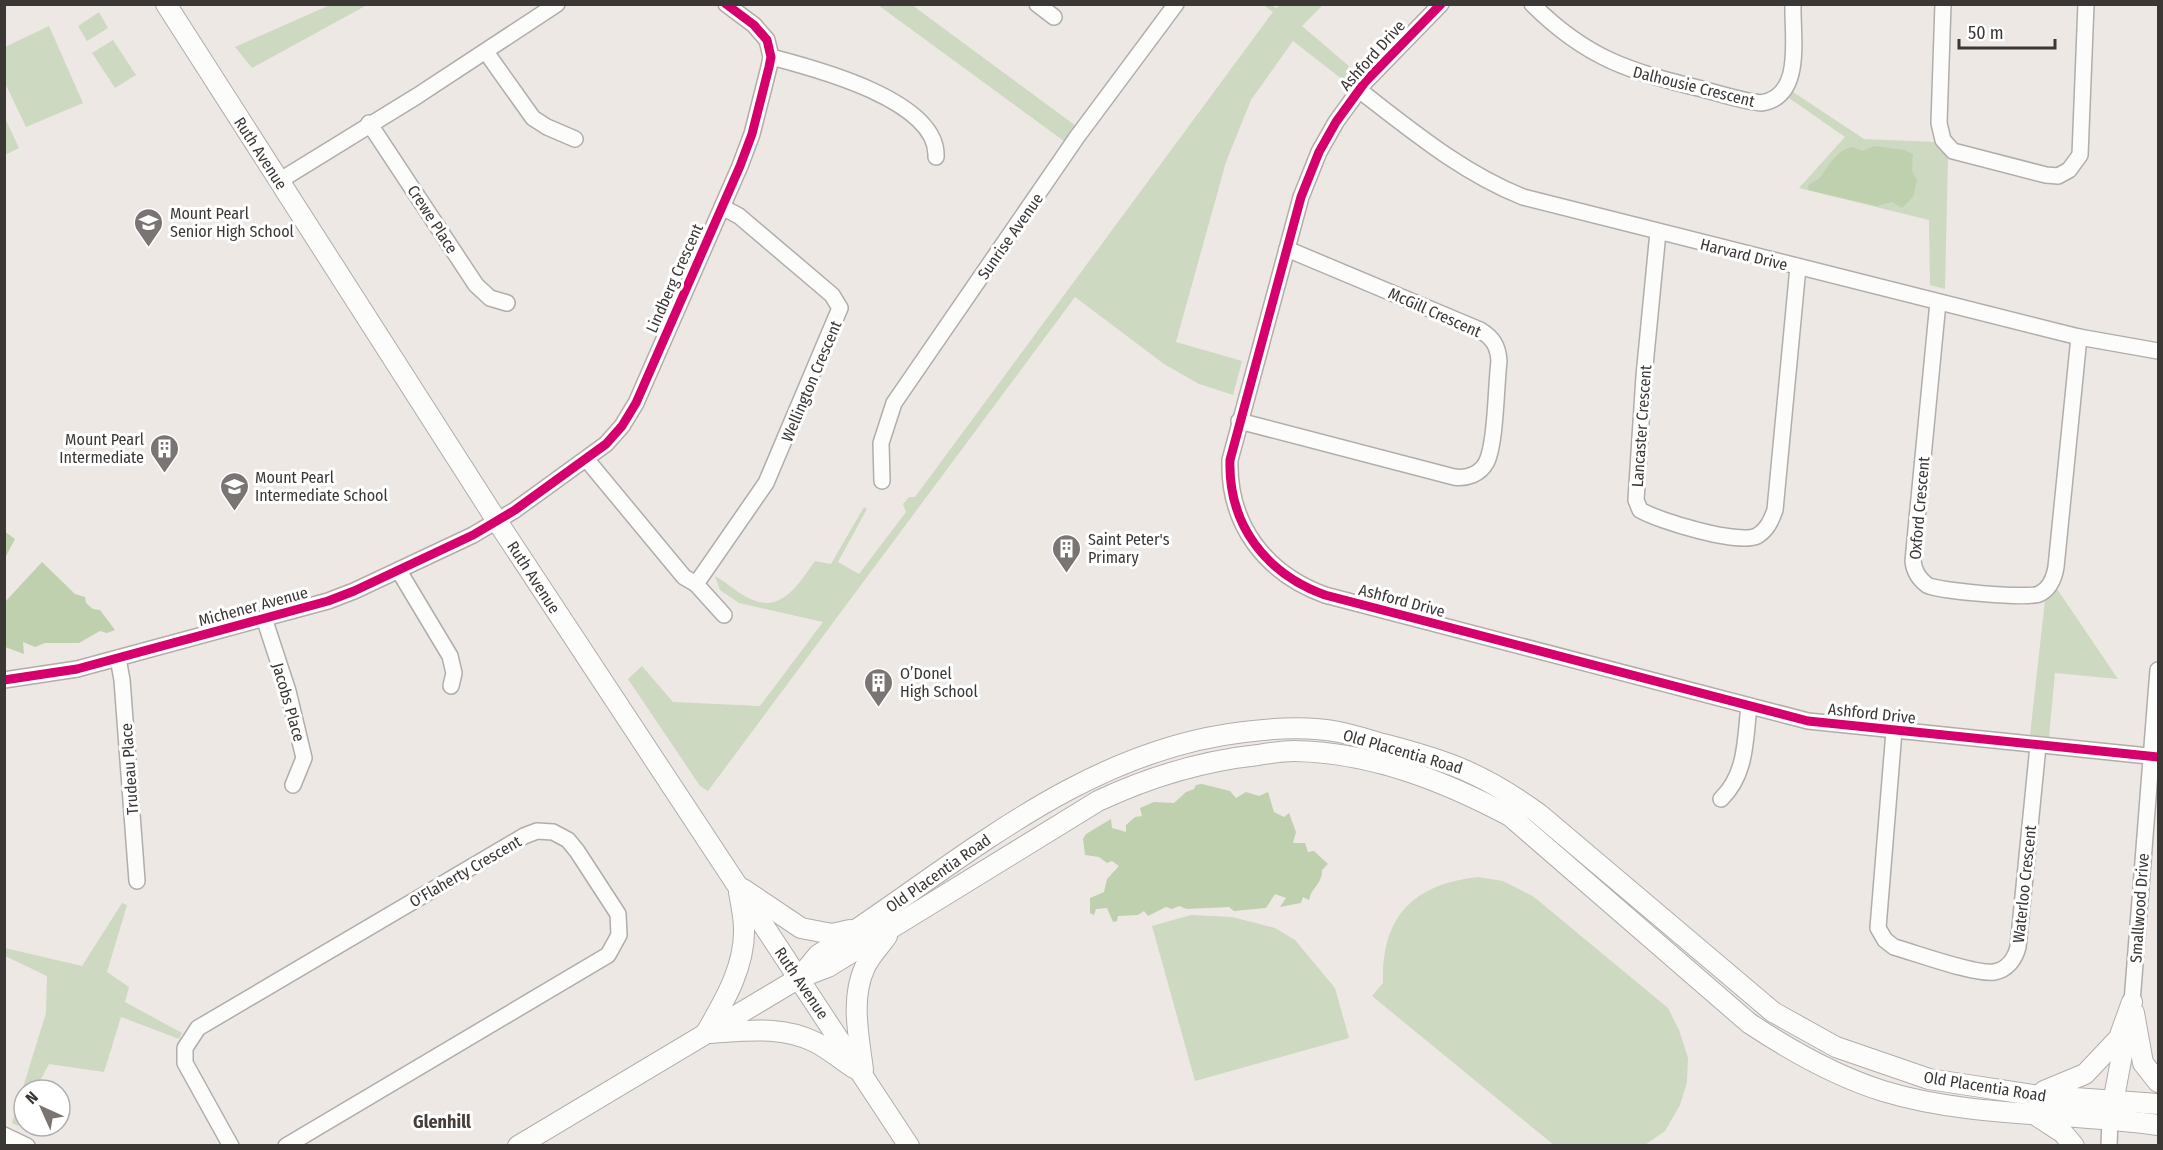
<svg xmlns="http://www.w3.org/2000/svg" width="2163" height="1150" font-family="'Fira Sans Condensed',sans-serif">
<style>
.green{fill:#cdd9c1}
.forest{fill:#bed0ae}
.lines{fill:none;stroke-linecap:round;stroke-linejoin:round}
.minor-casing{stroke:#b1adaa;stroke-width:18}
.major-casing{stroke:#b1adaa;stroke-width:22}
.minor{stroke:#fcfcfb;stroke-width:15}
.major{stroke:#fcfcfb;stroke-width:20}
.cycleway-casing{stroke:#fff;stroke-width:13}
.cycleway{stroke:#d6006c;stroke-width:9}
.labels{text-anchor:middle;stroke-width:6;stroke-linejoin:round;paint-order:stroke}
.street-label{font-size:16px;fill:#3b3735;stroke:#fff}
.poi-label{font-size:16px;fill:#3b3735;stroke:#fff;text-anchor:start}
.neighbourhood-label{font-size:18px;font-weight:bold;fill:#473e39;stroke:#fff}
</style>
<rect width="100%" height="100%" fill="#eee8e4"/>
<!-- green -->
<g class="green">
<polygon points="330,5 367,5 252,68 235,47"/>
<polygon points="878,5 912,5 1076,126 1065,142"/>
<path d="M1263 5H1271L1276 8 1280 5H1323L1302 26 1356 72 1347 83 1293 41 1251 100 1226 162 1176 342 1242 361 1233 395 1199 384 1164 364 1075 297 708 791 700 786 628 679 642 666 673 702 760 706 823 622 739 603 720 590 715 576C728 583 742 597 756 601 784 611 801 580 815 561L831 564 864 507 867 509 838 562 859 574 906 512 903 504 909 497H915L1273 12Z"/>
<polygon points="99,12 108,28 87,41 78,26"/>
<polygon points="49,26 83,103 26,127 5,83 5,47"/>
<polygon points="113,40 136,75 115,88 92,53"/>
<polygon points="1793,92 1864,139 1935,142 1948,156 1945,289 1930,285 1929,220 1799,188 1845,137 1789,98"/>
<polygon points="5,118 19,148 5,155 4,155"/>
<polygon points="2057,589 2118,679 2055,673 2049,737 2030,735 2045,600"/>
<path d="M1478 877 1503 881 1534 897 1668 1008 1679 1030 1688 1058 1687 1082 1680 1105 1665 1131 1645 1145 1555 1146 1372 996 1383 983C1381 917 1413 884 1478 877Z"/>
<polygon points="122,903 127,905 107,972 129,987 125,1002 182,1033 179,1039 121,1017 104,1072 49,1064 35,1090 24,1090 24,1113 18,1126 12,1123 46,1013 47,976 5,956 5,948 82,966"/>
<polygon points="1191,915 1232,917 1275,928 1295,940 1335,988 1349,1038 1195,1081 1152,926"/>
</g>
<!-- forest -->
<g class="forest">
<path d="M1874 146 1904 150 1913 154 1912 170 1917 180 1913 197 1902 208 1892 202 1877 206 1808 190 1809 185C1812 182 1819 180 1821 176 1829 166 1837 149 1853 147L1863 151Z"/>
<polygon points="4,531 15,539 5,558 4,558"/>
<polygon points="42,562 75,594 85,597 86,603 93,609 100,610 115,630 107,633 100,631 79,643 45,643 35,647 23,642 24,654 5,647 5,602"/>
<path d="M1202 784 1230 791 1236 798 1246 792 1259 796 1268 792 1274 812 1284 817 1289 813 1296 832 1293 843H1305L1308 852 1314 851 1328 864 1322 870C1323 883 1311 888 1309 900L1303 897 1301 903 1280 907 1286 898 1275 894 1266 908 1234 911 1229 907 1187 909 1179 906 1172 909 1166 907 1148 916 1144 911 1138 915 1118 916 1117 921 1113 922 1107 908 1096 909 1094 915 1090 913V898L1104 892 1107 879 1119 866 1112 861 1107 863 1099 857 1085 855 1083 839 1086 834 1111 819 1112 828 1126 832V825L1135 817 1142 816 1140 808 1154 802 1174 803 1186 792 1194 789 1196 785Z"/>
</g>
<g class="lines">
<defs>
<g id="minor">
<polyline points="1037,4 1054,17"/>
<path d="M1441 4 1365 82 1336 122 1319 152 1301 197 1230 460C1228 524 1265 573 1325 595L1808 721 2158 757"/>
<path d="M1532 4C1587 59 1629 71 1702 89 1721 94 1742 101 1761 103 1804 97 1792 37 1793 4"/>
<polyline points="1943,4 1939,123 1943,140 1953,151 2046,175 2058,176 2069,170 2080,155 2086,4"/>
<polyline points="486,52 533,118 547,127 575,139"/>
<path d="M771 57C813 68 939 100 936 157"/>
<path d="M1359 90C1411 130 1461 172 1523 197L2079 337 2158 351"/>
<polyline points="369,123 476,285 490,298 507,303"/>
<polyline points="279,181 417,96 557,4"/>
<path d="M1658 232 1644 376 1636 500 1640 510C1659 521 1738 545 1757 536 1767 530 1771 521 1775 510L1798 267"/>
<path d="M1938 302 1913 561C1914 571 1919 579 1927 585 1937 591 2028 599 2039 594 2050 589 2054 579 2056 567L2079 337"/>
<path d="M1239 421 1454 477C1467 479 1480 474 1486 463 1496 445 1496 384 1499 361 1498 346 1493 338 1480 330L1287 249"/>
<polyline points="587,460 684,577 696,584 766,483 840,308 832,295 739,216 722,207"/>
<polyline points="882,481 881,443 894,403 1077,137 1176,4"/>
<polyline points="399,571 450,656 454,673 451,686"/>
<polyline points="696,584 724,615"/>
<polyline points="264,618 288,691 304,758 293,785"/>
<polyline points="118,658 122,680 137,881"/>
<polyline points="4,680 77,669 328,601 354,591 473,535 515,510 606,444 622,426 636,403 740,166 752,134 769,67 771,57 767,40 754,25 726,4"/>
<path d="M1894 731 1878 928 1885 940 1894 947C1916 953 1975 975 1994 972 2007 970 2015 959 2018 947L2038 746"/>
<path d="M1721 799C1747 774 1745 739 1749 706"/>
<polyline points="2132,1002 2158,670"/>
<polyline points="4,1135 27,1146"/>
<polyline points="231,1146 185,1063 185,1048 198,1028 524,836 537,831 553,832 568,840 577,851 618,914 619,935 608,955 286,1146"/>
<polyline points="2109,1146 2110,1118"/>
</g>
<g id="major">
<polyline points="166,4 497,521 909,1146"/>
<polyline points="743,889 801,928 832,934 850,930"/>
<path d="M799 978 818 955C954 868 1078 751 1244 732 1275 728 1309 726 1339 732 1354 735 1369 740 1383 744 1449 761 1484 774 1539 814L1773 1012 1836 1047 1929 1079 2033 1095 2158 1104"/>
<polyline points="2134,1013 2143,1063 2158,1082"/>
<path d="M707 1031C725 1000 745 966 744 929 744 917 741 904 739 892"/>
<path d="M707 1033C744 1031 781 1025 815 1042 829 1049 841 1060 854 1068"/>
<path d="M863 1070C859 1037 850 999 865 967 870 956 880 946 887 936"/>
<polyline points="2044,1091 2085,1074 2119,1038 2132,1002"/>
<polyline points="2111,1113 2127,1029"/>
<polyline points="2037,1116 2063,1133 2074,1146"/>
<path d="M518 1146 799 978 828 967 1098 801C1149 777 1202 761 1258 755 1270 753 1283 751 1294 751 1371 752 1444 781 1510 816L1749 1023C1791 1051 1835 1076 1883 1091 1971 1118 2068 1112 2158 1125"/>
</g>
</defs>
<!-- minor casing -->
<use href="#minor" class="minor-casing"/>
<!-- major casing -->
<use href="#major" class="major-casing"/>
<!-- minor -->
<use href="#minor" class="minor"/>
<!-- major -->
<use href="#major" class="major"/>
<defs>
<g id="cycleway">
<path d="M1441 4 1365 82 1336 122 1319 152 1301 197 1230 460C1228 524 1265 573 1325 595L1808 721 2158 757"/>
<polyline points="4,680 77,669 328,601 354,591 473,535 515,510 606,444 622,426 636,403 740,166 752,134 769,67 771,57 767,40 754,25 726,4"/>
</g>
</defs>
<!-- cycleway casing -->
<use href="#cycleway" class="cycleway-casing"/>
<!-- cycleway -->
<use href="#cycleway" class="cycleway"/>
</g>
<!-- icons -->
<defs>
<symbol id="school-pin" viewBox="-11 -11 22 30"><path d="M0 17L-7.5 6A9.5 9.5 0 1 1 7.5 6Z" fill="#7a7572" stroke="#fff"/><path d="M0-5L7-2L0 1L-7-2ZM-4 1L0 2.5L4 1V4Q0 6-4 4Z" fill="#fff"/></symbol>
<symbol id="building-pin" viewBox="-11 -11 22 30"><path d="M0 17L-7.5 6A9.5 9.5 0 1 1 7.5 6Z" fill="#7a7572" stroke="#fff"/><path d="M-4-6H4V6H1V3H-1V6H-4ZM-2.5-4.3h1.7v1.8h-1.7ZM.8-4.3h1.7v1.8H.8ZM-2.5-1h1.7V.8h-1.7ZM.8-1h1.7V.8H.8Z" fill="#fff"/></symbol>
</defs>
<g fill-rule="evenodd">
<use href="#school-pin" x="132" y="206" width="33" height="45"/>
<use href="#building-pin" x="148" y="432" width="33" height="45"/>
<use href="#school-pin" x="218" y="470" width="33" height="45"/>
<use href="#building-pin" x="1050" y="532" width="33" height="45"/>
<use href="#building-pin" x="862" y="666" width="33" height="45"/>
</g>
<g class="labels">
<!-- street labels -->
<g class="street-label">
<text transform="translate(1372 55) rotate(-48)" y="6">Ashford Drive</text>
<text transform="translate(1694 86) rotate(14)" y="6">Dalhousie Crescent</text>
<text transform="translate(261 153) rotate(57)" y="6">Ruth Avenue</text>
<text transform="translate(433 219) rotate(57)" y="6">Crewe Place</text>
<text transform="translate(1010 236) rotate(-55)" y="6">Sunrise Avenue</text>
<text transform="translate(1744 254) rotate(14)" y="6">Harvard Drive</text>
<text transform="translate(674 278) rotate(-66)" y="6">Lindberg Crescent</text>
<text transform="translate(1435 312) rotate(24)" y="6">McGill Crescent</text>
<text transform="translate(811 381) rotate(-67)" y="6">Wellington Crescent</text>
<text transform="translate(1641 426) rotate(-86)" y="6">Lancaster Crescent</text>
<text transform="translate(1919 508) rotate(-85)" y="6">Oxford Crescent</text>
<text transform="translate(534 577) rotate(57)" y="6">Ruth Avenue</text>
<text transform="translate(1402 600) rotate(15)" y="6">Ashford Drive</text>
<text transform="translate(253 606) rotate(-15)" y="6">Michener Avenue</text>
<text transform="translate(289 702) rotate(74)" y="6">Jacobs Place</text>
<text transform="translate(1872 713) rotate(6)" y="6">Ashford Drive</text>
<text transform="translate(1403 751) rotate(16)" y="6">Old Placentia Road</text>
<text transform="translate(129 769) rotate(-94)" y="6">Trudeau Place</text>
<text transform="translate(465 871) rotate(-30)" y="6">O'Flaherty Crescent</text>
<text transform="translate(938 873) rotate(-35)" y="6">Old Placentia Road</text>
<text transform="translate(2024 884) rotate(-84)" y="6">Waterloo Crescent</text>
<text transform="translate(2139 908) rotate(-86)" y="6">Smallwood Drive</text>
<text transform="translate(802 983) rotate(56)" y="6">Ruth Avenue</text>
<text transform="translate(1985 1086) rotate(9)" y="6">Old Placentia Road</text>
</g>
<!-- poi labels -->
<g class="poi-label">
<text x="170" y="219">Mount Pearl<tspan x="170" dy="18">Senior High School</tspan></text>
<text x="144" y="445" text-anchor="end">Mount Pearl<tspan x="144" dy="18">Intermediate</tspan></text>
<text x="255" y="483">Mount Pearl<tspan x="255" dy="18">Intermediate School</tspan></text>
<text x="1088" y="545">Saint Peter's<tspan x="1088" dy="18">Primary</tspan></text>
<text x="900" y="679">O’Donel<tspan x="900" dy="18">High School</tspan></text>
</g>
<!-- neighbourhood labels -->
<g class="neighbourhood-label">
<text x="442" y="1128">Glenhill</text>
</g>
</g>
<!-- border -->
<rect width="2163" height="1150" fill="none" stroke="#3b3735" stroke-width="12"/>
<!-- north arrow -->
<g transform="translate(42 1108) rotate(315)"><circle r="28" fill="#ffffff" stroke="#b1afae" stroke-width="1.5"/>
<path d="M0-4.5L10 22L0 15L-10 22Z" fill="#7a7572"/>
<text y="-9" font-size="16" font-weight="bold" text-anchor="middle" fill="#3b3735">N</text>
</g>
<!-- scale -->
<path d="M1959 39v9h96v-9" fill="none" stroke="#3b3735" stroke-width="3"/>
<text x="1968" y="39" font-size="18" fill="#3b3735" stroke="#ffffff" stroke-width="4.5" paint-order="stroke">50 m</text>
</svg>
